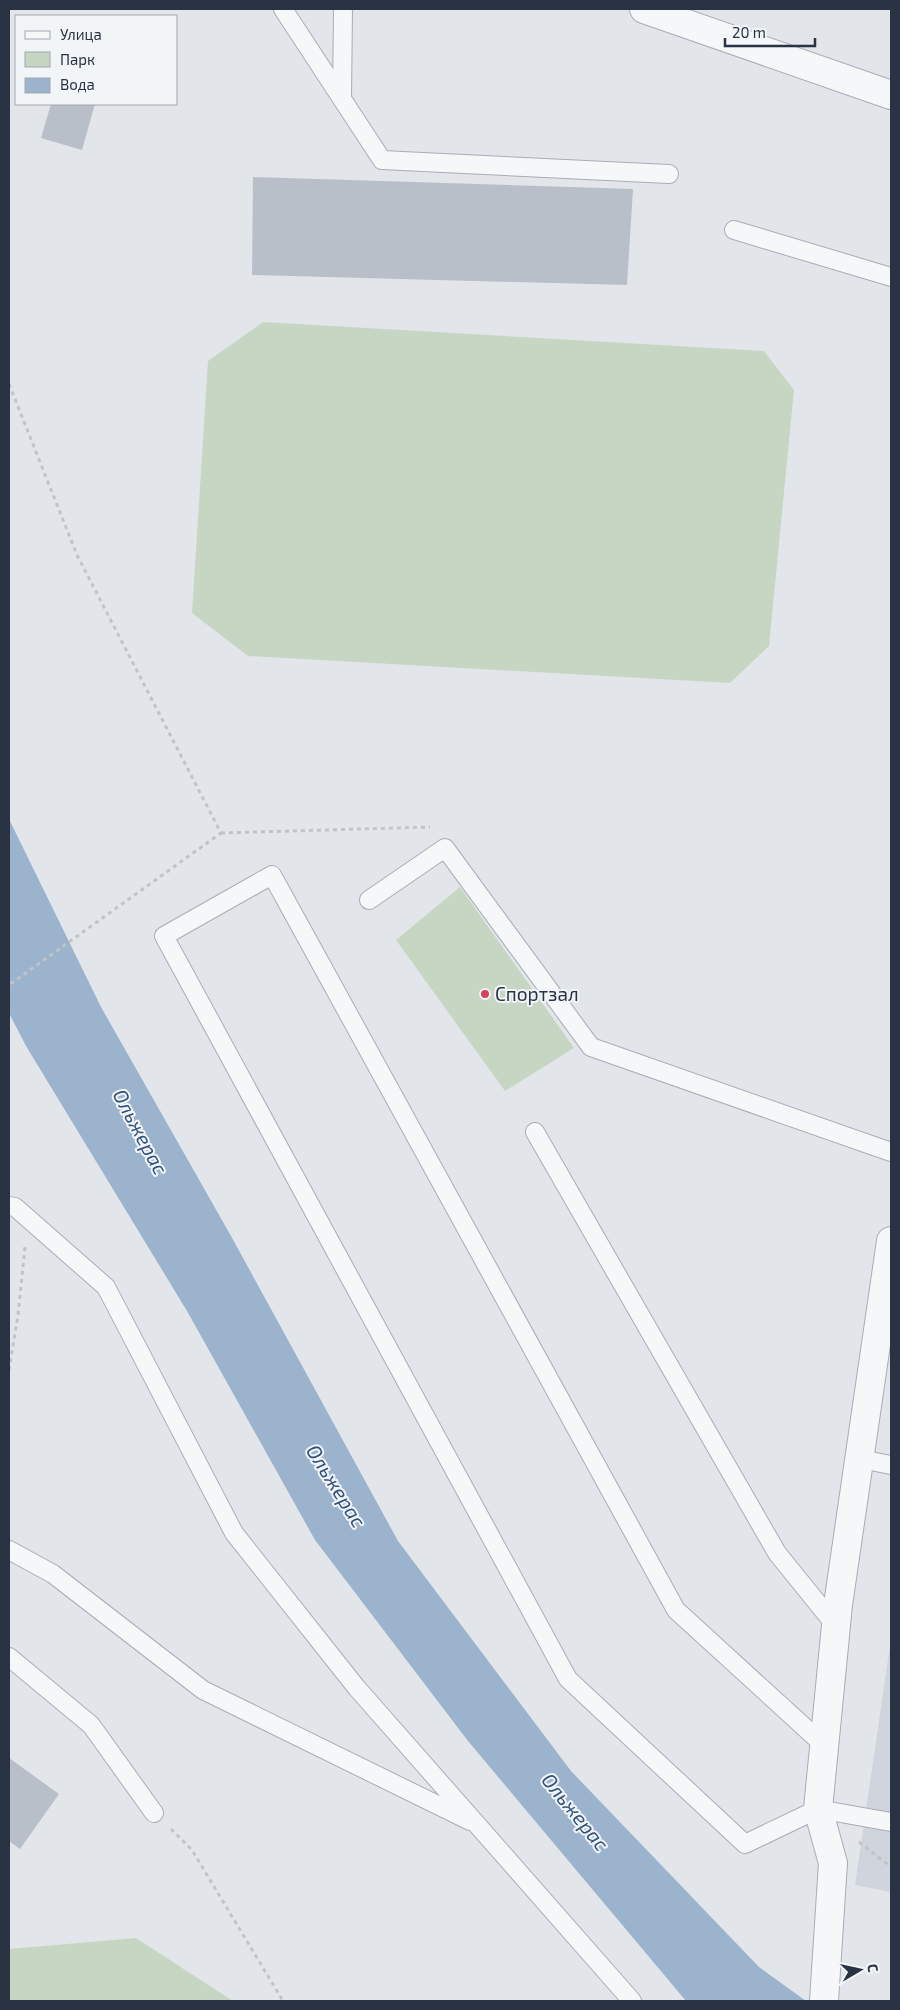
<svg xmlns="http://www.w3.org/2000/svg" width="900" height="2010" font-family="'Exo 2',sans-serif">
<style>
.built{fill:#d0d5dd}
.green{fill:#c7d6c3}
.water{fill:#9cb3cd}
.building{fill:#b9bfc9}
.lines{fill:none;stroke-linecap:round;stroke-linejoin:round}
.lane-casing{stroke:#a7adb6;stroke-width:20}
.street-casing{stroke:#a7adb6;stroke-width:30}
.path{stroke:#c0c4ca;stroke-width:3;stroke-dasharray:4 4;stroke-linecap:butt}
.lane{stroke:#f5f7f9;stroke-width:18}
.street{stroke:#f5f7f9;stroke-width:28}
.poi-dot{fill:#d64256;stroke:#f2f5f8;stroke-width:2}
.labels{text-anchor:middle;stroke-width:4;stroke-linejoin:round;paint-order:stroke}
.poi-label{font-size:19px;fill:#293344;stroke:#f2f5f8;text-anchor:start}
.water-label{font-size:20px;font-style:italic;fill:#31517b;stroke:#f2f5f8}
</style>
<rect width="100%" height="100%" fill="#e2e6eb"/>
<!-- built -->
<polygon class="built" points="891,1639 891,1892 855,1885"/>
<!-- green -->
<g class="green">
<polygon points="263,322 764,351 794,390 769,646 730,683 248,656 192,613 208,361"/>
<polygon points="460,887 574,1048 505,1091 396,940"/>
<polygon points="136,1938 233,2001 9,2001 9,1949"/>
</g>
<!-- water -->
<polygon class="water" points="9,819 101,1007 231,1236 398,1541 571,1771 759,1967 806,2001 686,2001 468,1741 315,1540 187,1311 26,1046 9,1013"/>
<!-- building -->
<g class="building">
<polygon points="51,104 95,104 82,150 41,138"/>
<polygon points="253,177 633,189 627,285 252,275"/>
<polygon points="9,1758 59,1794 20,1849 9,1841"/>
</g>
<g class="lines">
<defs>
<g id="lane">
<polyline points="283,9 382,160 669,174"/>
<polyline points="342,98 343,9"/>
<polyline points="734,230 891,277"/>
<polyline points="369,900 445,848 591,1047 891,1152"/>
<polyline points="535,1132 777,1553 836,1626"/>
<polyline points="9,1206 15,1207 106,1287 234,1533 356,1687 632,2001"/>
<polyline points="860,1459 891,1465"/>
<polyline points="9,1550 53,1574 203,1690 470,1821"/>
<polyline points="9,1657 91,1725 154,1813"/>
<polyline points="825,1746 676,1610 272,875 164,936 568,1679 745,1844 818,1809 891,1822"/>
</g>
<g id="street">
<polyline points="644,9 891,95"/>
<polyline points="824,2001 833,1863 818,1809 838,1605 891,1241"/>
</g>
</defs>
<!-- lane casing -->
<use href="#lane" class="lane-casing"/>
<!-- street casing -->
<use href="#street" class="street-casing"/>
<!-- path -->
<g class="path">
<polyline points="9,384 77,555 221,833 9,985"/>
<polyline points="221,833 430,827"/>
<polyline points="9,1370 18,1315 25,1247"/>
<polyline points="171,1829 192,1850 283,2001"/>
<polyline points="859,1842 891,1867"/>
</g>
<!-- lane -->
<use href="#lane" class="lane"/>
<!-- street -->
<use href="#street" class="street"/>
</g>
<!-- markers -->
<circle class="poi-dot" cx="485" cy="994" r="5"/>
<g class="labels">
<!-- poi labels -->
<g class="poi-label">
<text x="495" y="1001">Спортзал</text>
</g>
<!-- water labels -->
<g class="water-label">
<text transform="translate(140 1132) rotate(62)" y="7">Ольжерас</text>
<text transform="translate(336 1486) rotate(58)" y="7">Ольжерас</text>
<text transform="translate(575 1812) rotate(51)" y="7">Ольжерас</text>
</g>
</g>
<!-- border -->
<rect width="900" height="2010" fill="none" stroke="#293344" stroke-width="20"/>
<!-- legend -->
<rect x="15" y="15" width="162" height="90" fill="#f2f5f8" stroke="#a2a7b0"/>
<rect x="25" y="31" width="25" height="8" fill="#f5f7f9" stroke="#a2a7b0"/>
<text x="60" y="40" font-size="15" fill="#293344">Улица</text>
<rect x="25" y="52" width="25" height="15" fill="#c7d6c3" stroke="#a2a7b0"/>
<text x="60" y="65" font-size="15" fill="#293344">Парк</text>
<rect x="25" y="78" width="25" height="15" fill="#9cb3cd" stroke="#a2a7b0"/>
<text x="60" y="90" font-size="15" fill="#293344">Вода</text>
<!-- north arrow -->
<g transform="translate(860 1970) rotate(81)" stroke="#f2f5f8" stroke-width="4" paint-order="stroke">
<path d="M0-4L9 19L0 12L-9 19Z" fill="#293344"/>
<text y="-8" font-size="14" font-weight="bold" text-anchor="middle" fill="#293344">С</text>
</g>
<!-- scale -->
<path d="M725 38v8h90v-8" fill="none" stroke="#293344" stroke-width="2.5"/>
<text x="732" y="38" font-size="15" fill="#293344" stroke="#f2f5f8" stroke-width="4" paint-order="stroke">20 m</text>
</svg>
